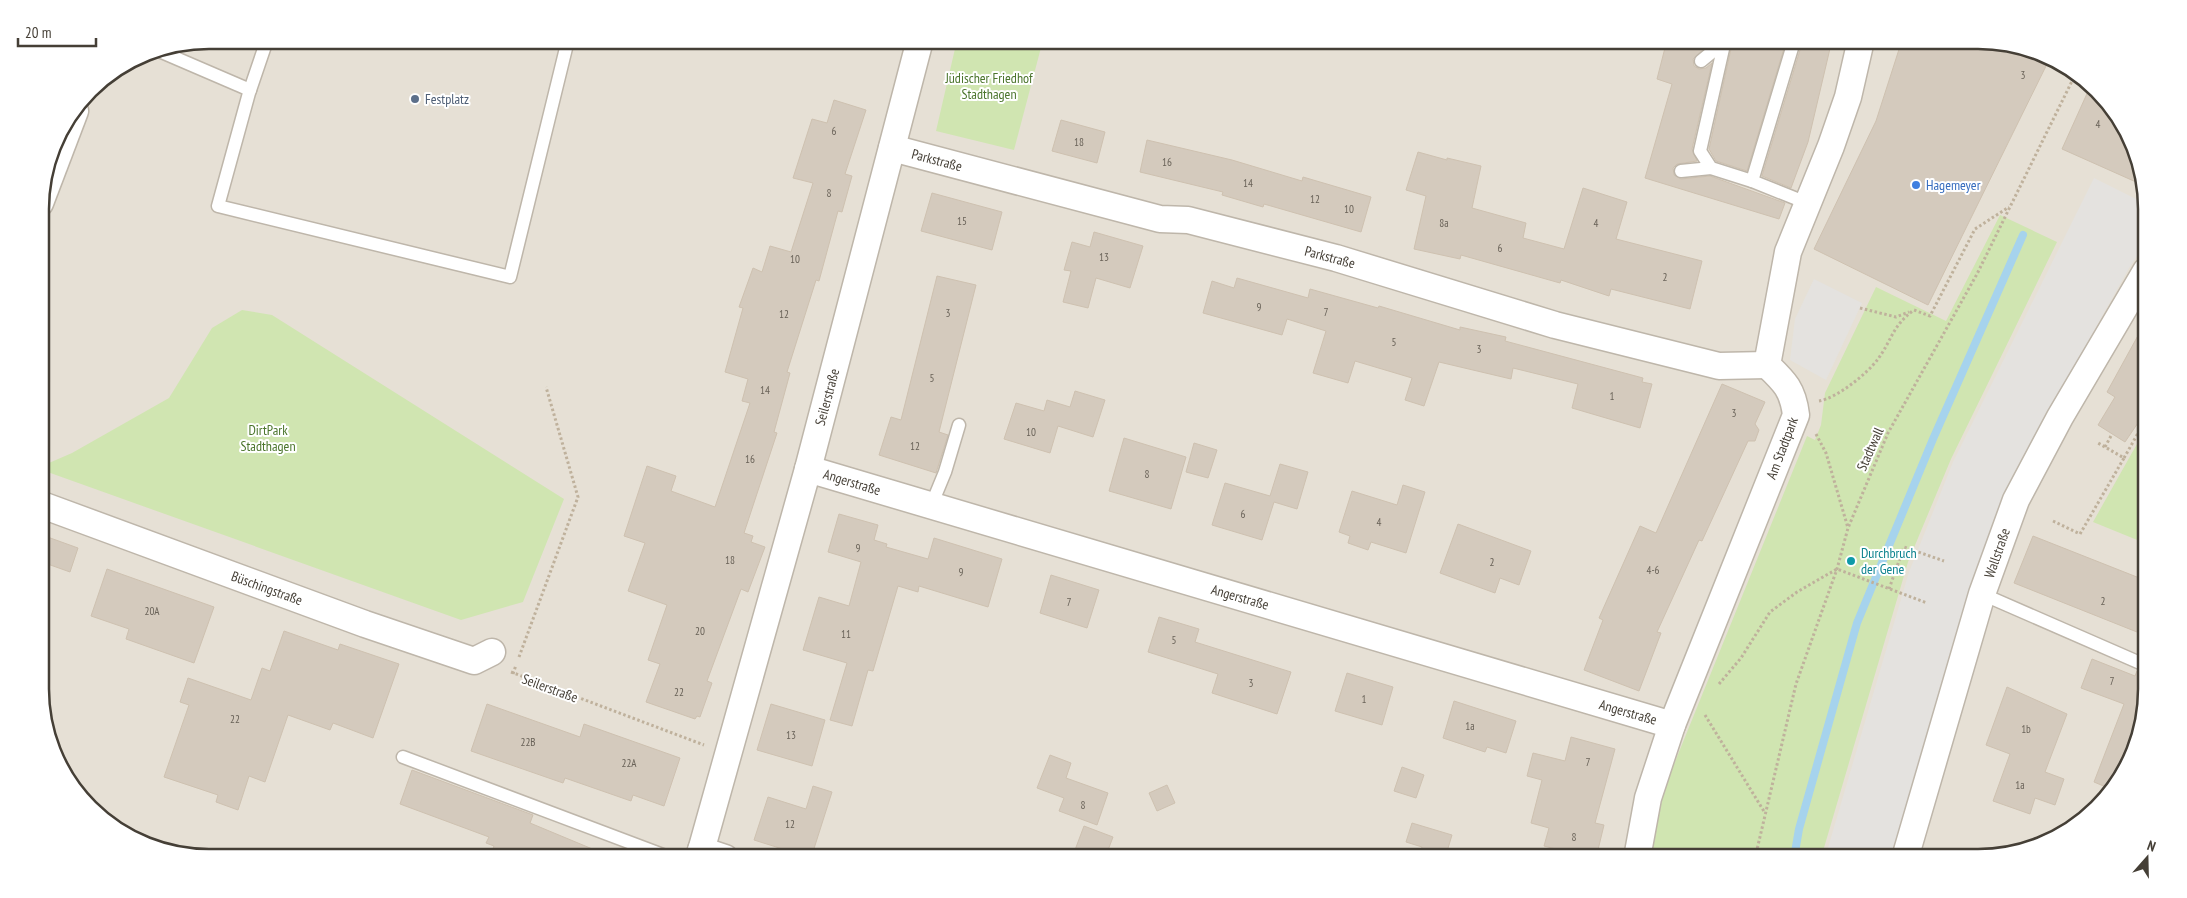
<svg xmlns="http://www.w3.org/2000/svg" width="2187" height="898" font-family="'PT Sans Narrow',sans-serif">
<style>
.residential{fill:#e6e0d5}
.green{fill:#d0e5b1}
.parking{fill:#e4e2df}
.lines{fill:none;stroke-linecap:round;stroke-linejoin:round}
.stream{stroke:#a6d3ed;stroke-width:8}
.building{fill:#d4cabd;stroke:#cec1b0}
.service-casing{stroke:#beb6aa;stroke-width:15}
.minor-casing{stroke:#beb6aa;stroke-width:29}
.path{stroke:#bfb19c;stroke-width:3;stroke-dasharray:2.5 2.5;stroke-linecap:butt}
.service{stroke:#fff;stroke-width:12}
.minor{stroke:#fff;stroke-width:26}
.service-dot{fill:#5c6f8a;stroke:#fff;stroke-width:2}
.shop-dot{fill:#3f7fe0;stroke:#fff;stroke-width:2}
.culture-dot{fill:#0f9aa8;stroke:#fff;stroke-width:2}
.labels{text-anchor:middle;stroke-width:4;stroke-linejoin:round;paint-order:stroke}
.number-label{font-size:11px;fill:#696258}
.park-label{font-size:14px;fill:#4b752c;stroke:#fff}
.service-label{font-size:14px;fill:#4e5e75;stroke:#fff;text-anchor:start}
.street-label{font-size:14px;fill:#453f36;stroke:#fff}
.shop-label{font-size:14px;fill:#366cbe;stroke:#fff;text-anchor:start}
.culture-label{font-size:14px;fill:#0d838f;stroke:#fff;text-anchor:start}
.rim{fill:none;stroke:#453f36;stroke-width:2.5}
</style>
<rect width="100%" height="100%" fill="#f3efe7"/>
<!-- residential -->
<polygon class="residential" points="209,40 1978,40 2033,49 2105,98 2130,134 2146,187 2147,689 2138,744 2112,792 2081,823 2033,849 1989,858 209,858 154,849 82,800 43,722 40,198 58,134 97,82 145,53"/>
<!-- green -->
<g class="green">
<polygon points="957,40 1043,40 1014,150 936,131"/>
<polygon points="2000,215 2057,242 1951,459 1908,562 1821,858 1651,858 1660,808 1666,784 1807,436 1815,440 1821,425 1825,393 1876,287 1946,321"/>
<polygon points="242,310 272,315 564,499 523,602 461,620 42,470 42,466 72,453 169,398 212,328"/>
<polygon points="2146,428 2147,544 2093,522"/>
</g>
<!-- parking -->
<g class="parking">
<polygon points="2094,178 2146,204 2146,243 2129,268 2051,408 1973,591 1892,858 1825,858 1909,572 1953,462"/>
<polygon points="1814,279 1862,303 1826,380 1790,360 1795,319"/>
</g>
<g class="lines">
<!-- stream -->
<polyline class="stream" points="1794,858 1799,829 1857,623 1933,439 2023,235"/>
</g>
<!-- building -->
<g class="building">
<polygon points="1667,40 1714,40 1693,59 1694,66 1699,69 1706,68 1712,63 1692,149 1697,161 1677,164 1673,168 1674,175 1681,179 1710,176 1785,203 1779,219 1645,178 1672,84 1657,79"/>
<polygon points="1733,40 1782,40 1784,48 1747,171 1716,161 1709,149"/>
<polygon points="1798,40 1832,40 1808,142 1791,188 1762,176 1800,50"/>
<polygon points="1902,40 1978,40 2002,44 2049,60 1928,305 1814,249 1876,121"/>
<polygon points="2090,87 2105,98 2130,134 2145,186 2062,149"/>
<polygon points="834,100 866,110 845,174 852,176 842,212 838,211 819,281 816,280 787,372 790,373 774,432 777,433 744,533 753,536 751,542 765,547 748,592 741,589 707,681 712,683 700,717 697,716 695,719 646,702 660,664 648,660 667,605 628,591 645,543 624,536 647,466 676,476 671,491 715,507 750,403 742,401 748,379 725,372 743,308 739,307 753,268 762,272 770,246 791,252 813,183 793,178 812,119 827,123"/>
<polygon points="1061,120 1105,132 1097,163 1052,151"/>
<polygon points="1147,140 1232,160 1302,181 1303,177 1371,197 1361,232 1264,204 1263,207 1222,195 1223,192 1140,172"/>
<polygon points="1418,152 1447,160 1447,158 1481,166 1472,208 1526,223 1523,238 1564,249 1583,188 1627,202 1616,239 1702,261 1690,309 1611,289 1609,296 1561,280 1560,283 1461,255 1460,259 1414,249 1426,196 1406,190"/>
<polygon points="932,193 1002,212 992,250 921,231"/>
<polygon points="1094,232 1143,246 1130,288 1096,278 1088,308 1063,302 1071,271 1064,270 1072,242 1090,247"/>
<polygon points="937,276 976,285 939,432 948,435 936,473 879,455 891,417 901,420"/>
<polygon points="1237,278 1308,298 1310,289 1378,308 1379,306 1460,330 1460,327 1506,337 1505,341 1643,378 1642,382 1652,384 1640,428 1572,408 1578,384 1513,368 1511,379 1439,362 1424,406 1405,400 1412,378 1355,361 1348,383 1313,373 1326,331 1287,319 1282,335 1203,313 1212,281 1234,288"/>
<polygon points="2146,321 2146,411 2125,442 2098,425 2115,397 2107,392"/>
<polygon points="1722,384 1765,402 1755,424 1759,430 1755,441 1748,441 1702,541 1699,540 1657,632 1661,633 1639,691 1584,670 1603,620 1599,618 1640,526 1656,533"/>
<polygon points="1075,391 1105,400 1093,437 1058,426 1050,453 1004,439 1016,403 1044,411 1047,400 1070,407"/>
<polygon points="1124,438 1186,457 1171,509 1109,491"/>
<polygon points="1194,443 1217,450 1208,478 1186,472"/>
<polygon points="1280,464 1308,472 1297,509 1274,502 1262,540 1212,525 1225,483 1270,496"/>
<polygon points="1403,485 1425,492 1406,553 1371,542 1368,550 1348,543 1350,536 1339,532 1352,491 1397,505"/>
<polygon points="839,514 878,525 874,540 887,544 886,547 928,559 934,538 1002,559 988,607 919,586 918,592 898,586 873,671 868,670 852,726 830,720 847,663 803,650 819,597 849,606 861,562 828,552"/>
<polygon points="1458,524 1531,551 1519,585 1500,578 1495,593 1440,573"/>
<polygon points="42,535 78,548 70,572 42,562"/>
<polygon points="2033,536 2147,581 2147,636 2014,583"/>
<polygon points="107,569 214,607 194,663 126,639 129,629 91,616"/>
<polygon points="1051,575 1099,590 1087,628 1040,613"/>
<polygon points="1159,617 1199,629 1195,642 1291,672 1277,714 1212,693 1218,674 1148,652"/>
<polygon points="284,631 338,650 340,644 399,664 373,738 333,723 330,730 288,715 265,782 249,776 238,810 216,802 218,795 164,777 189,705 180,702 188,678 251,700 262,668 270,671"/>
<polygon points="2092,659 2135,676 2137,671 2147,674 2147,689 2138,744 2113,790 2094,782 2124,704 2081,688"/>
<polygon points="1347,673 1393,687 1382,725 1335,711"/>
<polygon points="2007,687 2067,714 2045,772 2064,779 2055,805 2035,798 2030,814 1993,801 2010,754 1986,745"/>
<polygon points="1454,701 1516,721 1506,753 1487,747 1485,752 1443,738"/>
<polygon points="487,704 580,737 584,724 680,758 664,806 633,795 631,801 565,778 563,783 471,751"/>
<polygon points="771,704 825,720 812,766 757,750"/>
<polygon points="1571,737 1615,749 1595,823 1604,825 1596,858 1553,858 1556,849 1544,846 1549,828 1531,823 1542,780 1527,776 1533,753 1565,761"/>
<polygon points="1050,755 1071,763 1066,778 1108,793 1097,825 1059,811 1064,798 1037,788"/>
<polygon points="1402,767 1424,775 1416,798 1394,791"/>
<polygon points="412,770 533,815 530,823 614,858 489,858 494,846 486,843 489,837 400,804"/>
<polygon points="1167,785 1175,803 1157,811 1149,793"/>
<polygon points="813,786 832,792 811,858 754,840 768,797 806,809"/>
<polygon points="1412,823 1452,835 1445,858 1419,858 1422,847 1406,842"/>
<polygon points="1084,826 1113,837 1105,858 1072,858"/>
</g>
<g class="lines">
<defs>
<g id="service">
<polyline points="267,40 249,93 218,206 510,277 568,40"/>
<polyline points="1725,40 1700,151 1711,168 1752,181 1807,203"/>
<polyline points="157,50 250,90"/>
<polyline points="1701,61 1723,43"/>
<polyline points="1681,171 1711,168"/>
<polyline points="1752,181 1792,48 1790,40"/>
<polyline points="931,506 945,472 959,425"/>
<polyline points="1982,594 2147,666"/>
<polyline points="403,757 671,858"/>
</g>
<g id="minor">
<polyline points="892,148 1160,219 1188,220 1336,258 1555,325 1719,366 1767,365"/>
<polyline points="40,203 75,111"/>
<polyline points="808,469 1672,725"/>
<polyline points="42,505 365,624 474,661 492,652"/>
<polyline points="701,850 725,858"/>
<polyline points="699,858 808,469 920,40"/>
<path d="M1637 858 1648 798 1672 725 1796 415C1793 390 1785 382 1767 365L1788 252 1831 146 1848 97 1861 40"/>
<polyline points="1905,858 1982,594 2016,500 2060,417 2146,271"/>
</g>
</defs>
<!-- service casing -->
<use href="#service" class="service-casing"/>
<!-- minor casing -->
<use href="#minor" class="minor-casing"/>
<!-- path -->
<g class="path">
<polyline points="1860,308 1896,317 1909,312"/>
<path d="M1819 401C1837 398 1867 374 1878 359 1892 340 1892 326 1914 310L1930 316 1975 229 2009 207"/>
<polyline points="1816,434 1826,453 1848,528"/>
<polyline points="2105,447 2112,434"/>
<polyline points="2124,458 2146,419"/>
<polyline points="2053,521 2080,534 2124,458 2098,443"/>
<polyline points="1889,589 1904,547 1944,561"/>
<polyline points="519,657 578,497 546,387"/>
<polyline points="511,672 704,745"/>
<polyline points="513,674 516,665"/>
<polyline points="1719,684 1741,658 1770,612 1797,592 1837,569 1927,603"/>
<polyline points="1705,715 1765,813"/>
<polyline points="1755,858 1796,684 1837,569 1848,528 1888,433 1977,274 2074,77"/>
</g>
<!-- service -->
<use href="#service" class="service"/>
<!-- minor -->
<use href="#minor" class="minor"/>
</g>
<!-- markers -->
<circle class="service-dot" cx="415" cy="99" r="5"/>
<circle class="shop-dot" cx="1916" cy="185" r="5"/>
<circle class="culture-dot" cx="1851" cy="561" r="5"/>
<g class="labels">
<!-- number labels -->
<g class="number-label">
<text x="2023" y="79">3</text>
<text x="2098" y="128">4</text>
<text x="834" y="135">6</text>
<text x="1079" y="146">18</text>
<text x="1167" y="166">16</text>
<text x="1248" y="187">14</text>
<text x="829" y="197">8</text>
<text x="1315" y="203">12</text>
<text x="1349" y="213">10</text>
<text x="962" y="225">15</text>
<text x="1444" y="227">8a</text>
<text x="1596" y="227">4</text>
<text x="1500" y="252">6</text>
<text x="1104" y="261">13</text>
<text x="795" y="263">10</text>
<text x="1665" y="281">2</text>
<text x="1259" y="311">9</text>
<text x="1326" y="316">7</text>
<text x="948" y="317">3</text>
<text x="784" y="318">12</text>
<text x="1394" y="346">5</text>
<text x="1479" y="353">3</text>
<text x="932" y="382">5</text>
<text x="765" y="394">14</text>
<text x="1612" y="400">1</text>
<text x="1734" y="417">3</text>
<text x="1031" y="436">10</text>
<text x="915" y="450">12</text>
<text x="750" y="463">16</text>
<text x="1147" y="478">8</text>
<text x="1243" y="518">6</text>
<text x="1379" y="526">4</text>
<text x="858" y="552">9</text>
<text x="730" y="564">18</text>
<text x="1492" y="566">2</text>
<text x="1653" y="574">4-6</text>
<text x="961" y="576">9</text>
<text x="2103" y="605">2</text>
<text x="1069" y="606">7</text>
<text x="152" y="615">20A</text>
<text x="700" y="635">20</text>
<text x="846" y="638">11</text>
<text x="1174" y="644">5</text>
<text x="2112" y="685">7</text>
<text x="1251" y="687">3</text>
<text x="679" y="696">22</text>
<text x="1364" y="703">1</text>
<text x="235" y="723">22</text>
<text x="1470" y="730">1a</text>
<text x="2026" y="733">1b</text>
<text x="791" y="739">13</text>
<text x="528" y="746">22B</text>
<text x="1588" y="766">7</text>
<text x="629" y="767">22A</text>
<text x="2020" y="789">1a</text>
<text x="1083" y="809">8</text>
<text x="790" y="828">12</text>
<text x="1574" y="841">8</text>
</g>
<!-- park labels -->
<g class="park-label">
<text x="989" y="83">Jüdischer Friedhof<tspan x="989" dy="16">Stadthagen</tspan></text>
<text x="268" y="435">DirtPark<tspan x="268" dy="16">Stadthagen</tspan></text>
</g>
<!-- service labels -->
<g class="service-label">
<text x="425" y="104">Festplatz</text>
</g>
<!-- street labels -->
<g class="street-label">
<text transform="translate(937 160) rotate(15)" y="5">Parkstraße</text>
<text transform="translate(1330 257) rotate(15)" y="5">Parkstraße</text>
<text transform="translate(827 397) rotate(-75)" y="5">Seilerstraße</text>
<text transform="translate(1782 448) rotate(-69)" y="5">Am Stadtpark</text>
<text transform="translate(1870 449) rotate(-66)" y="5">Stadtwall</text>
<text transform="translate(852 482) rotate(17)" y="5">Angerstraße</text>
<text transform="translate(1997 553) rotate(-71)" y="5">Wallstraße</text>
<text transform="translate(267 588) rotate(20)" y="5">Büschingstraße</text>
<text transform="translate(1240 597) rotate(16)" y="5">Angerstraße</text>
<text transform="translate(550 688) rotate(20)" y="5">Seilerstraße</text>
<text transform="translate(1628 712) rotate(16)" y="5">Angerstraße</text>
</g>
<!-- shop labels -->
<g class="shop-label">
<text x="1926" y="190">Hagemeyer</text>
</g>
<!-- culture labels -->
<g class="culture-label">
<text x="1861" y="558">Durchbruch<tspan x="1861" dy="16">der Gene</tspan></text>
</g>
</g>
<!-- crop -->
<path d="M0 0H2187V898H0ZM209 49H1978A160 160 0 0 1 2138 209V689A160 160 0 0 1 1978 849H209A160 160 0 0 1 49 689V209A160 160 0 0 1 209 49Z" fill="#fff" fill-rule="evenodd"/>
<path class="rim" d="M209 49H1978A160 160 0 0 1 2138 209V689A160 160 0 0 1 1978 849H209A160 160 0 0 1 49 689V209A160 160 0 0 1 209 49Z"/>
<!-- north arrow -->
<g transform="translate(2147 858) rotate(20)" stroke="#ffffff" stroke-width="4" paint-order="stroke">
<path d="M0-4L9 19L0 12L-9 19Z" fill="#453f36"/>
<text y="-8" font-size="14" font-weight="bold" text-anchor="middle" fill="#453f36">N</text>
</g>
<!-- scale -->
<path d="M18 38v8h78v-8" fill="none" stroke="#453f36" stroke-width="2.5"/>
<text x="25" y="38" font-size="15" fill="#453f36" stroke="#ffffff" stroke-width="4" paint-order="stroke">20 m</text>
</svg>
